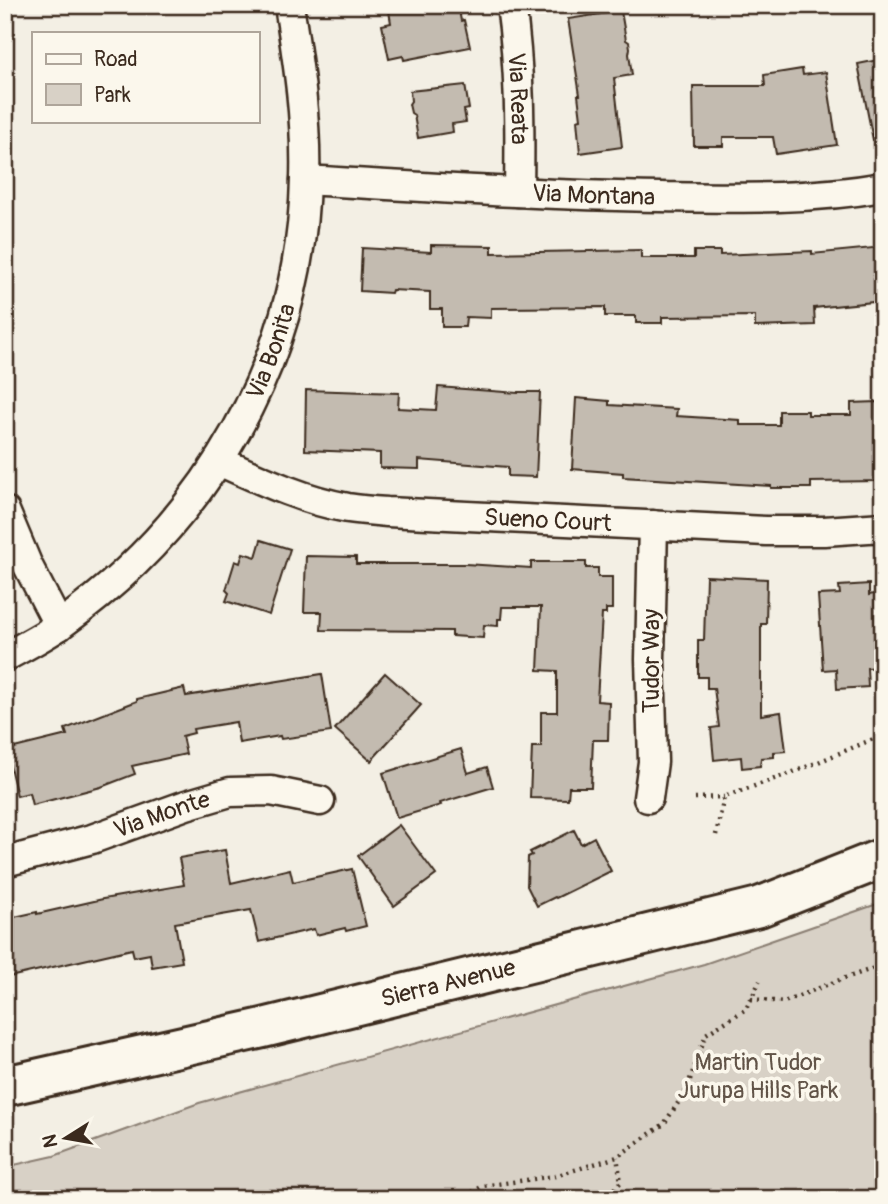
<svg xmlns="http://www.w3.org/2000/svg" width="888" height="1204" font-family="Pangolin,sans-serif">
<style>
.green{fill:#d8d1c6;stroke:#8a7e72;stroke-width:2}
.building{fill:#c3bbb0;stroke:#3b2a1e;stroke-width:2}
.lines{fill:none;stroke-linecap:round;stroke-linejoin:round}
.street-casing{stroke:#3b2a1e;stroke-width:33}
.primary-casing{stroke:#3b2a1e;stroke-width:44}
.path{stroke:#3b2a1e;stroke-width:4.5;stroke-dasharray:2 5;stroke-linecap:butt}
.street{stroke:#fbf7ec;stroke-width:28}
.primary{stroke:#fbf7ec;stroke-width:38}
.labels{text-anchor:middle;stroke-width:7;stroke-linejoin:round;paint-order:stroke}
.street-label{font-size:24px;fill:#3b2a1e;stroke:#fbf7ec}
.park-label{font-size:24px;fill:#625448;stroke:#fbf7ec}
</style>
<rect width="100%" height="100%" fill="#f3efe4"/>
<filter id="ink" filterUnits="userSpaceOnUse"><feTurbulence type="fractalNoise" baseFrequency=".0143" numOctaves="2"/><feDisplacementMap in="SourceGraphic" scale="14" xChannelSelector="R" yChannelSelector="G"/><feConvolveMatrix kernelMatrix="1 2 1 2 8 2 1 2 1" color-interpolation-filters="sRGB"/></filter>
<g filter="url(#ink)">
<!-- green -->
<polygon class="green" points="883,902 883,1199 5,1199 5,1167 54,1156 199,1103 704,964"/>
<!-- building -->
<g class="building">
<polygon points="388,5 452,5 453,11 459,10 461,21 464,20 470,47 404,60 403,56 389,59 382,25 391,23"/>
<polygon points="621,11 626,40 629,42 630,48 629,54 632,75 614,78 622,147 580,153 577,120 581,119 578,95 580,95 568,19"/>
<polygon points="883,59 883,140 873,140 858,64"/>
<polygon points="802,69 803,75 826,72 837,145 776,154 773,137 723,137 723,146 694,146 693,86 765,86 764,75"/>
<polygon points="465,85 469,109 464,110 466,122 452,124 453,132 418,138 414,115 411,113 409,104 411,101 410,91"/>
<polygon points="431,245 492,246 492,253 641,250 641,258 694,258 694,251 720,251 720,255 812,251 812,254 883,247 883,301 814,308 815,325 755,327 755,316 662,317 662,323 636,323 636,316 605,316 605,307 491,308 491,318 466,317 465,327 442,327 442,309 430,309 430,292 392,290 391,293 360,291 362,248 431,252"/>
<polygon points="438,387 518,393 518,392 540,392 536,477 508,476 508,467 419,460 419,469 380,468 380,453 305,450 306,390 399,393 398,408 436,410"/>
<polygon points="576,398 609,401 609,405 677,409 676,416 740,420 740,425 779,425 779,411 808,411 808,415 851,415 851,403 877,402 878,481 811,482 811,488 771,488 771,486 623,477 623,473 572,469"/>
<polygon points="261,540 290,549 269,615 226,601 229,593 226,590 235,561 240,563 243,553 256,557"/>
<polygon points="306,556 356,557 356,564 465,564 531,568 531,562 586,562 586,568 598,568 598,577 612,577 612,609 606,609 606,614 602,614 597,701 609,702 608,740 593,740 591,787 569,787 568,799 530,798 532,747 541,747 541,712 557,712 557,671 538,670 541,607 502,607 501,619 498,619 498,626 484,625 483,638 452,636 452,631 321,630 322,612 304,612"/>
<polygon points="706,576 767,579 766,624 761,624 761,715 781,712 786,751 774,752 774,757 761,758 760,766 742,768 741,757 714,760 711,728 719,727 714,688 707,688 707,677 698,677 698,640 704,640"/>
<polygon points="869,584 869,595 883,592 883,667 867,668 868,687 837,689 836,669 823,670 818,595 840,594 839,586"/>
<polygon points="385,673 421,705 371,761 335,729"/>
<polygon points="322,674 331,732 281,739 280,736 239,743 236,722 193,729 194,733 182,736 186,754 132,766 135,774 101,787 32,805 29,793 17,796 6,750 67,735 65,729 137,701 137,699 184,688 186,696"/>
<polygon points="461,749 468,773 487,767 493,787 440,803 441,805 397,818 383,773"/>
<polygon points="399,825 436,875 394,906 358,856"/>
<polygon points="574,830 581,844 594,837 611,871 556,898 555,897 537,906 527,886 528,857 532,855 530,852"/>
<polygon points="225,850 231,883 290,869 293,882 352,869 366,926 346,931 345,928 316,935 314,929 259,942 251,910 175,923 182,962 152,967 150,954 134,957 132,949 5,978 5,919 37,912 37,914 103,899 184,885 179,858"/>
</g>
<g class="lines">
<defs>
<g id="street">
<path id="s1" d="M511 5C520 68 520 129 519 192"/>
<path id="s2" d="M305 180C424 187 542 195 661 197 735 198 809 200 883 187"/>
<path id="s3" d="M219 461C261 480 303 500 348 508 361 510 374 511 387 512L766 531H824L883 527"/>
<polyline points="5,511 28,566 59,626"/>
<path id="s4" d="M5 657C23 647 43 637 60 625 207 521 301 360 305 179 307 120 298 63 289 5"/>
<polyline points="648,798 653,762 650,659 653,525"/>
<path id="s5" d="M5 862 92 839 186 805 230 792 271 791 320 801"/>
</g>
<g id="primary">
<path id="s6" d="M5 1086 263 1028 759 907 883 858"/>
</g>
</defs>
<!-- street casing -->
<use href="#street" class="street-casing"/>
<!-- primary casing -->
<use href="#primary" class="primary-casing"/>
<!-- path -->
<g class="path">
<polyline points="695,798 724,797"/>
<polyline points="716,835 724,797 799,770 883,735"/>
<polyline points="751,999 784,1002 834,982 883,965"/>
<polyline points="460,1199 483,1186 555,1176 617,1157 664,1124 686,1091 706,1034 746,1009 760,981"/>
<polyline points="604,1199 621,1182 617,1157"/>
</g>
<!-- street -->
<use href="#street" class="street"/>
<!-- primary -->
<use href="#primary" class="primary"/>
</g>
</g>
<g class="labels">
<!-- street labels -->
<g class="street-label">
<text dy="8" stroke="none"><textPath href="#s1" startOffset="94">Via Reata</textPath></text>
<text dy="8" stroke="none"><textPath href="#s2" startOffset="289">Via Montana</textPath></text>
<text dy="8" stroke="none"><textPath href="#s4" startOffset="415">Via Bonita</textPath></text>
<text dy="8" stroke="none"><textPath href="#s3" startOffset="338">Sueno Court</textPath></text>
<text transform="translate(651 661) rotate(-90)" y="8">Tudor Way</text>
<text dy="8" stroke="none"><textPath href="#s5" startOffset="164">Via Monte</textPath></text>
<text dy="8" stroke="none"><textPath href="#s6" startOffset="455">Sierra Avenue</textPath></text>
</g>
<!-- park labels -->
<g class="park-label">
<text x="758" y="1070">Martin Tudor<tspan x="758" dy="28">Jurupa Hills Park</tspan></text>
</g>
</g>
<!-- margin -->
<rect width="888" height="1204" fill="none" stroke="#fbf7ec" stroke-width="28"/>
<rect x="14" y="14" width="860" height="1176" fill="none" stroke="#3b2a1e" stroke-width="2.5" filter="url(#ink)"/>
<!-- legend -->
<rect x="32" y="32" width="228" height="91" fill="#fbf7ec" stroke="#aea59a" stroke-width="2"/>
<rect x="46" y="54" width="35" height="10" fill="#fbf7ec" stroke="#aea59a" stroke-width="2"/>
<text x="94" y="66" font-size="21" fill="#3b2a1e">Road</text>
<rect x="46" y="84" width="35" height="21" fill="#d8d1c6" stroke="#aea59a" stroke-width="2"/>
<text x="94" y="102" font-size="21" fill="#3b2a1e">Park</text>
<!-- north arrow -->
<g transform="translate(66 1138) rotate(259)" stroke="#fbf7ec" stroke-width="5" paint-order="stroke">
<path d="M0-5L12 26L0 18L-12 26Z" fill="#3b2a1e"/>
<text y="-10" font-size="19" font-weight="bold" text-anchor="middle" fill="#3b2a1e">N</text>
</g>
</svg>
